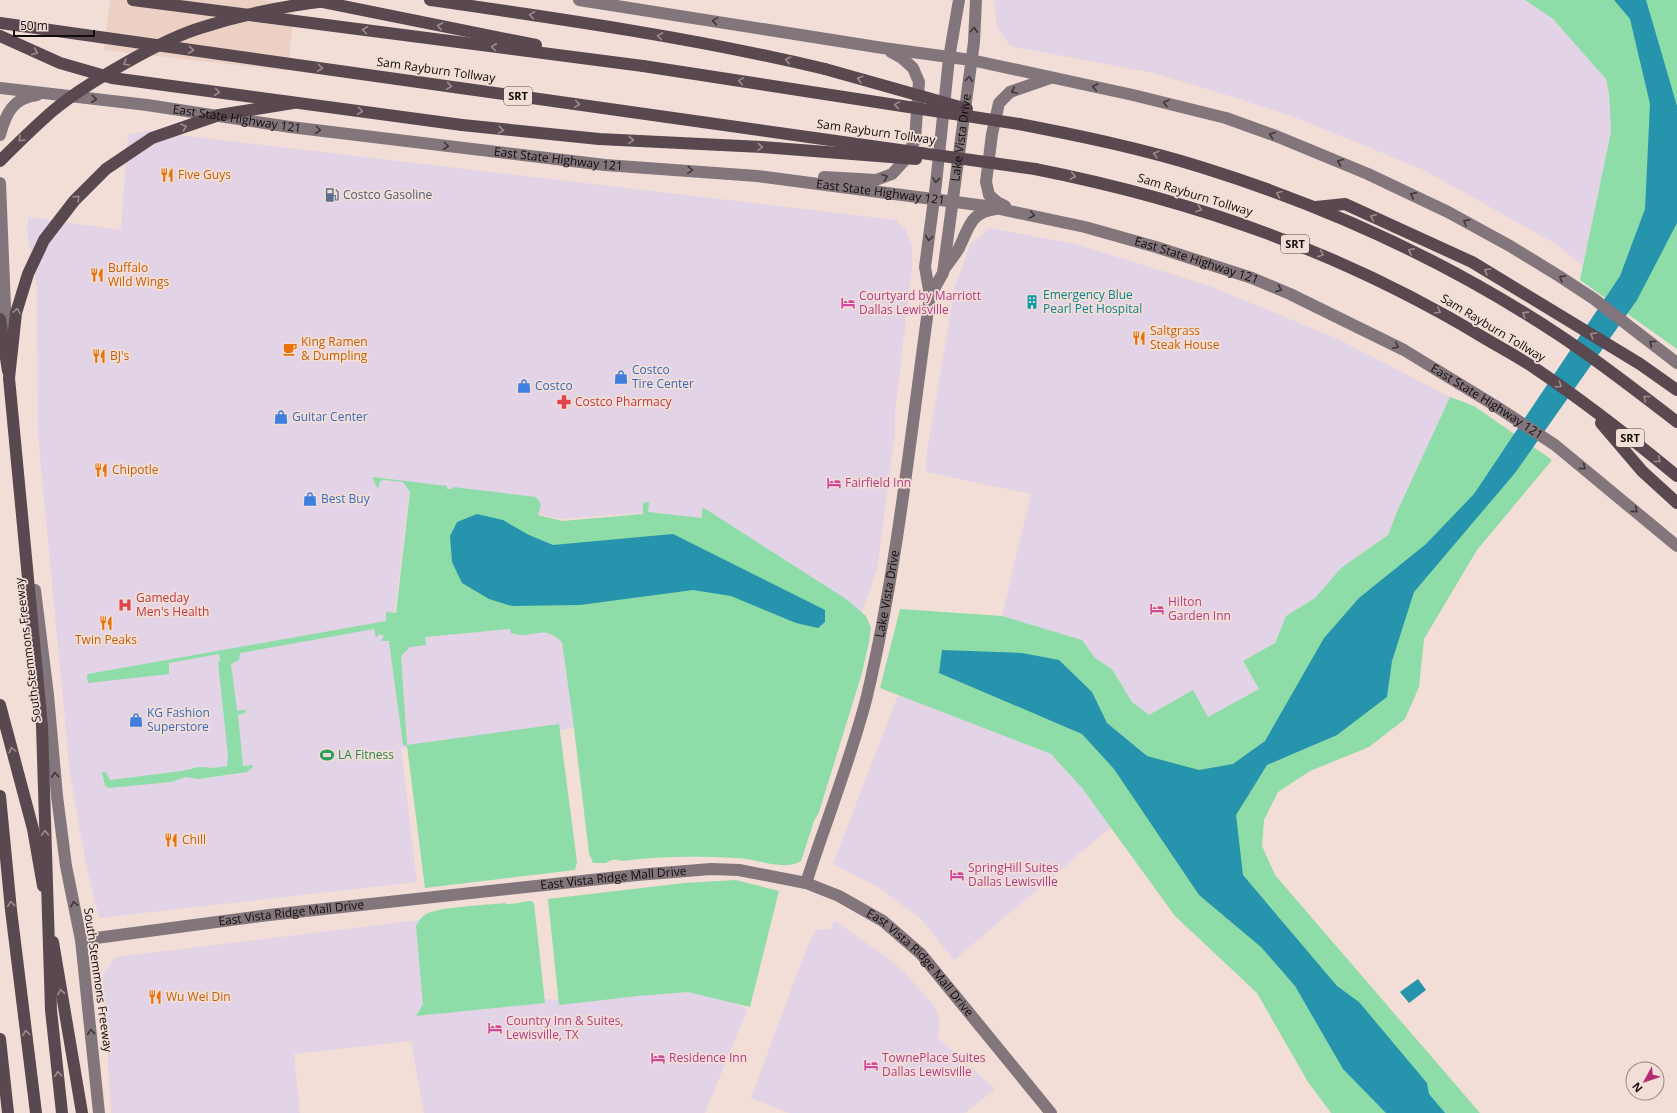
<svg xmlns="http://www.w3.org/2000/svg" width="1677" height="1113" font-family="'Open Sans',sans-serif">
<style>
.commercial{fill:#e2d3e6}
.built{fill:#ecd0c4}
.green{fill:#8edca8}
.water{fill:#2694ac}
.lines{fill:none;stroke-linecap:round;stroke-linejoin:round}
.secondary{stroke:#82767c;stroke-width:12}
.highway{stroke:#594850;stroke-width:12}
.highway-bridge{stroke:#594850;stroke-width:12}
.oneway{stroke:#9e8c8c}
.oneway2{stroke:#3f3637}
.labels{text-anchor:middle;stroke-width:3.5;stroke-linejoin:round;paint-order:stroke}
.shield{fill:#f2ded6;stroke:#554a46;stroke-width:1}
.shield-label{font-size:11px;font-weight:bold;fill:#120b09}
.street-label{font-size:12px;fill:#120b09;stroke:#f2ded6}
.food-label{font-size:12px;fill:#c56008;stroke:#f2ded6;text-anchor:start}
.service-label{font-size:12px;fill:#4e5e75;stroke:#f2ded6;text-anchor:start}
.culture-label{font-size:12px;fill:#0d838f;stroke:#f2ded6;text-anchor:start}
.hotel-label{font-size:12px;fill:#b23c85;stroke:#f2ded6;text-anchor:start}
.shop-label{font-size:12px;fill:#366cbe;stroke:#f2ded6;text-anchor:start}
.health-label{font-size:12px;fill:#be3a42;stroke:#f2ded6;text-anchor:start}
.leisure-label{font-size:12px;fill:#27864d;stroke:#f2ded6;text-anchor:start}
</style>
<rect width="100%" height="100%" fill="#f2ded6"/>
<!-- commercial -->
<g class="commercial">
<polygon points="994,0 1525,0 1553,19 1606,79 1609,93 1611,132 1583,266 1556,244 1424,170 1299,119 1233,97 1154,73 1010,46 997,26"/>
<polygon points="145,131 896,220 905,229 912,245 912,268 895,412 895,433 877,569 860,619 698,518 641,513 560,519 535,513 409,494 394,620 385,622 388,642 564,621 577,728 401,749 417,882 99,918 86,865 70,774 38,435 37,287 27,232 28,217 121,230 128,135"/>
<polygon points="990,228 1075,244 1207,285 1336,338 1450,397 1396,514 1388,535 1341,568 1315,598 1286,616 1275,643 1243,661 1259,689 1208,717 1193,690 1149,715 1132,702 1112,669 1095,658 1082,640 1002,616 1031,494 926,472 926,458 955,286 971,244"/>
<polygon points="898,695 1051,754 1082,788 1111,827 954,960 920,918 876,886 833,864"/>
<polygon points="419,920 425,1004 417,1013 545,999 568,1001 686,989 739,1005 747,1010 705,1113 424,1113 411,1041 294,1054 300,1113 111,1113 103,974 116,957"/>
<polygon points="834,920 893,962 905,973 935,1007 940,1021 937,1037 995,1089 965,1113 789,1113 751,1098 807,947 816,930 831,929"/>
</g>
<!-- built -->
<polygon class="built" points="110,0 259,0 295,4 288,71 104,50"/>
<!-- green -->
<g class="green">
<polygon points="1525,0 1677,0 1677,349 1580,280 1611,132 1609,93 1606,79 1553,19"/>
<polygon points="1450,397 1474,406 1552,460 1477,550 1424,639 1419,687 1405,719 1369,747 1310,771 1278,792 1264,820 1262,846 1275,875 1480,1113 1331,1113 1308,1082 1257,993 1175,916 1082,788 1051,754 880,688 900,609 1002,616 1082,640 1095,658 1112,669 1132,702 1149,715 1193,690 1208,717 1259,689 1243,661 1275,643 1286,616 1315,598 1341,568 1388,535 1396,514"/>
<path d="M372 477 447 486V489H452L453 487 536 497 541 504 538 515 562 521 643 514V503L648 502 649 503 648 512 702 518V509L704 508 846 599 866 616 871 628 869 642 862 673 819 812 814 821 801 861C782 872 757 858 736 858 698 856 660 856 623 861 616 859 611 859 606 863H593L589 853 573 720 562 642C541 622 532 641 511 633L510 629 425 637 426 645 410 647 401 656 407 745 559 724 577 862 575 870 425 888 407 746 403 745 389 641H381L384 636 379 634 376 638 374 629 240 653 239 660 231 664 237 711 245 710 246 711 245 713 238 715 243 766 252 765 253 767 247 772 198 779 186 777 171 782 109 788 105 786 102 772H106L110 780 182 771 199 767 215 768 227 766 228 755 218 662 220 661 219 654 169 663V674L88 683 87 676 88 674 386 621V612L396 613 410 492 403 482 384 480 380 481 378 489Z"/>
<polygon points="736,880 779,891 750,1007 688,992 638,996 559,1005 548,899 684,883"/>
<path d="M531 901 534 903 545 1003 416 1016 423 1004 416 926C419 921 421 917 426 914 439 907 487 905 504 903 510 906 523 901 531 901Z"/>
</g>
<!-- water -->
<g class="water">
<polygon points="1614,0 1646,0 1677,106 1677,223 1637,300 1515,473 1414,592 1392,661 1387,697 1337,735 1267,765 1236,815 1243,875 1337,986 1359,1002 1427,1083 1429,1094 1445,1113 1386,1113 1343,1069 1295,986 1261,947 1199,895 1114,769 1082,734 939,673 942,650 1022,653 1059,660 1092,692 1107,723 1147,756 1199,770 1233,764 1265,741 1324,638 1359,598 1426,544 1474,494 1620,276 1645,209 1650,104 1630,19"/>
<polygon points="477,514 503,520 529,535 553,545 673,534 825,610 825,622 818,628 796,623 731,596 693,590 580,605 512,606 489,599 462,583 452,562 450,536 457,522"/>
<polygon points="1418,979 1426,990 1409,1003 1400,992"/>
</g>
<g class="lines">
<!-- secondary -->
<g class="secondary">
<polyline points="579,0 883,48 971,60 1133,95 1226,118 1276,136 1368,174 1448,212 1510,246 1559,276 1594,299 1677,363"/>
<path id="s1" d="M0 88 147 105 290 127 605 165 757 176 986 206 1085 227 1156 247 1252 278 1290 294 1404 350 1494 405 1555 445 1677 546"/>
<path d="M0 135C6 113 13 98 37 95"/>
<polyline points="824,177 876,180 892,174 904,161 915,140 919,82 913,68 902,58 891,52"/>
<polyline points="0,183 6,332"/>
<polyline points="1005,206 997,202 989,195 986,182 992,134 999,103 1010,92 1050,78"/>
<path d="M944 269C949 262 955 255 959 248 969 228 970 212 996 209"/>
<path id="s2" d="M930 296 943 273 974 42 976 0"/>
<polyline points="35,590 48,695 57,796 66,866 81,940 99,1113"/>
<path id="s3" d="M806 883C826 821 851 759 867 696 898 564 911 430 930 296L925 267 936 184 949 58 959 0"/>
<path id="s4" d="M81 940 269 915 637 875 711 869 739 870 806 883 839 896 883 921 921 954 1051 1113"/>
</g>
<!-- highway -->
<g class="highway">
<polyline points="133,0 643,66"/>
<path d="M430 0C562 19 695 38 825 69"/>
<polyline points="323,2 536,45"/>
<polyline points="0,36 60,63 112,78 462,125"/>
<path d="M1019 124C1081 136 1144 149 1204 168 1329 207 1450 263 1559 335 1600 362 1638 392 1677 422"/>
<path d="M1035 169C1197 201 1344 253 1486 339 1503 349 1520 358 1536 369 1585 402 1631 438 1677 476"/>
<polyline points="1316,207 1345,204 1472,262 1640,364 1677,390"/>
<polyline points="0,319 8,371"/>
<polyline points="1601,423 1642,471 1677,503"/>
<polyline points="0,705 33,829 43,886"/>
<polyline points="0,796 11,910 36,1113"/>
<polyline points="53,942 82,1113"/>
<polyline points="0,1039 8,1113"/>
</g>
<!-- highway-bridge -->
<g class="highway-bridge">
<polyline points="0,23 1035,169"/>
<polyline points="643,66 1019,124"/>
<polyline points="825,69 967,109"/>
<polyline points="462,125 599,139 762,147 916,159"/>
<path d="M0 161C18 143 36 125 55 109 72 95 91 83 110 72 137 56 167 39 197 29 242 14 288 5 336 0"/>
<polyline points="62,1113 51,1010 42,726 9,378 16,313 28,274 44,240 74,201 106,169 152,138 219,115 293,103"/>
</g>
</g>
<!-- one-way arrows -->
<defs><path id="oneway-chevron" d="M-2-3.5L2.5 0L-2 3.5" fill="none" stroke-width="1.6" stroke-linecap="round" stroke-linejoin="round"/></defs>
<g class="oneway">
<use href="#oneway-chevron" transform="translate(532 15) rotate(-171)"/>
<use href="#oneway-chevron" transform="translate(440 26) rotate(-169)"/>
<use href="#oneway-chevron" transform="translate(365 30) rotate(-173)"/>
<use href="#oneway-chevron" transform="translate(660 36) rotate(-171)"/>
<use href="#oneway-chevron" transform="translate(494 47) rotate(-173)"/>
<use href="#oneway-chevron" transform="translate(191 50) rotate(8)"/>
<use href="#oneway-chevron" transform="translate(35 52) rotate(23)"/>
<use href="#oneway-chevron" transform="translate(788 60) rotate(-167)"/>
<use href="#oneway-chevron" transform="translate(126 63) rotate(149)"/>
<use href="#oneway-chevron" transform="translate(320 68) rotate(8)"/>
<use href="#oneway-chevron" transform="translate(860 79) rotate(-164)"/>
<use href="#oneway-chevron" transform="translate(741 81) rotate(-171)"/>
<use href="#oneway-chevron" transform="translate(449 86) rotate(8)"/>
<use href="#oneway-chevron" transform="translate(217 92) rotate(8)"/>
<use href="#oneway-chevron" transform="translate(577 104) rotate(8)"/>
<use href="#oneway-chevron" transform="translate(897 105) rotate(-171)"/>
<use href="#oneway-chevron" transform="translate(360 111) rotate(7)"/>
<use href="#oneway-chevron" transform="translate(184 127) rotate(-19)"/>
<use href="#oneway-chevron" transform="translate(501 130) rotate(5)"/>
<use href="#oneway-chevron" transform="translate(21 139) rotate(135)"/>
<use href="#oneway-chevron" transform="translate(631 140) rotate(3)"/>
<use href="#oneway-chevron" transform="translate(760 147) rotate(3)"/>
<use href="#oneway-chevron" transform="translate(1156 154) rotate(-164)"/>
<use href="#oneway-chevron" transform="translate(1073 176) rotate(11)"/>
<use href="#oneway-chevron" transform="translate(1279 194) rotate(-159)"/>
<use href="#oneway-chevron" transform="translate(77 198) rotate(-46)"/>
<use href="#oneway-chevron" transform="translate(1199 209) rotate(19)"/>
<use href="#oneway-chevron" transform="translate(1373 217) rotate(-156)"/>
<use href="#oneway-chevron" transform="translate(1411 251) rotate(-153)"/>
<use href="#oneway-chevron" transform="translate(1321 254) rotate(23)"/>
<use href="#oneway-chevron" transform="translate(1487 271) rotate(-149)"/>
<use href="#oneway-chevron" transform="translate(17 311) rotate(-77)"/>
<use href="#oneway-chevron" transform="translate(1438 311) rotate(30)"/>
<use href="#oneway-chevron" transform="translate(1525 314) rotate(-148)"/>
<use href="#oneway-chevron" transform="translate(1593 335) rotate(-149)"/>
<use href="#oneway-chevron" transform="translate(1559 385) rotate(35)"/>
<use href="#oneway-chevron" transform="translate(1646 398) rotate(-142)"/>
<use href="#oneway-chevron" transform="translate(1658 460) rotate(39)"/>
<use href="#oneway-chevron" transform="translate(12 750) rotate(-105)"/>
<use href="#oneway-chevron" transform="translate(45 833) rotate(-92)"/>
<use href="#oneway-chevron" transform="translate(11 904) rotate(-96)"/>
<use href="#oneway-chevron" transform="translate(61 992) rotate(-100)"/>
<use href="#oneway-chevron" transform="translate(26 1033) rotate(-97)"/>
<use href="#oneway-chevron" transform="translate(58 1074) rotate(-96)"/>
</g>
<g class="oneway2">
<use href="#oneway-chevron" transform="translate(715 21) rotate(-171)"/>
<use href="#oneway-chevron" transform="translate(974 30) rotate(-87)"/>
<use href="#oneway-chevron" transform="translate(969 79) rotate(-82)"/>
<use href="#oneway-chevron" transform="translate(1095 87) rotate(-169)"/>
<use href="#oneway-chevron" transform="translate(1014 91) rotate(155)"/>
<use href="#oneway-chevron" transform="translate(94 99) rotate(6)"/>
<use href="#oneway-chevron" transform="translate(1166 103) rotate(-166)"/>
<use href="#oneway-chevron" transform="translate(318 130) rotate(7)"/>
<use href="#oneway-chevron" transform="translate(1272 135) rotate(-160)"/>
<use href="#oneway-chevron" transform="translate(446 146) rotate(7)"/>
<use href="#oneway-chevron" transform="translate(1340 162) rotate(-158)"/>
<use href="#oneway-chevron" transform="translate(690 170) rotate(4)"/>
<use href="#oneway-chevron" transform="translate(885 177) rotate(-20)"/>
<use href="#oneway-chevron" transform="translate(936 180) rotate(96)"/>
<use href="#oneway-chevron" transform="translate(1413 195) rotate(-154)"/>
<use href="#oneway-chevron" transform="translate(1032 215) rotate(13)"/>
<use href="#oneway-chevron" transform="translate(1466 222) rotate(-151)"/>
<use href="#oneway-chevron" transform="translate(929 238) rotate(97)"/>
<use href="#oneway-chevron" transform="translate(1562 278) rotate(-147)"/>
<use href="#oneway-chevron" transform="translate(1279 289) rotate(23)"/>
<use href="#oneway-chevron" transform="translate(1652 343) rotate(-142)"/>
<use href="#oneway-chevron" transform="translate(1396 346) rotate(26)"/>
<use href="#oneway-chevron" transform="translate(1583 467) rotate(39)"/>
<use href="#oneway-chevron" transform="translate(1635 510) rotate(40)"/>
<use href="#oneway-chevron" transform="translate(55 775) rotate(-95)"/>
<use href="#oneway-chevron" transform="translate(74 904) rotate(-101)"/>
<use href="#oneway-chevron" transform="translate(91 1032) rotate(-96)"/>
</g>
<!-- icons -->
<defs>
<symbol id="restaurant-bare" viewBox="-9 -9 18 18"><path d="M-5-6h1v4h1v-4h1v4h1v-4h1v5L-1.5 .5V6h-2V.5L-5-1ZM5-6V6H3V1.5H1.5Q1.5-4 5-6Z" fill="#e8710a" stroke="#f2ded6" stroke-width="2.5" paint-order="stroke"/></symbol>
<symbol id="fuel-bare" viewBox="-9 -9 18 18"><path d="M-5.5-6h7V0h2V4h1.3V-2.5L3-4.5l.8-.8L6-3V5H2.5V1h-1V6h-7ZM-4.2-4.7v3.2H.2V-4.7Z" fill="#5c6f8a" stroke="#f2ded6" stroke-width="2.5" paint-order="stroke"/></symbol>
<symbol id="building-bare" viewBox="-9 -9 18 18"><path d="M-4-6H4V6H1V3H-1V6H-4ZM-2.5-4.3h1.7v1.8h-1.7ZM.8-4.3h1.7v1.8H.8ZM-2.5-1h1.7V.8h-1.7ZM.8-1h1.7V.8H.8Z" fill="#0f9aa8" stroke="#f2ded6" stroke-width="2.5" paint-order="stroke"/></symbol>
<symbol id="hotel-bare" viewBox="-9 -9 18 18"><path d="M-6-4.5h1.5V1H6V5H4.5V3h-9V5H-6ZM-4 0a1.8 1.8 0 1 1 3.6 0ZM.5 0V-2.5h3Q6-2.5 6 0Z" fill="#d1479c" stroke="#f2ded6" stroke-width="2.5" paint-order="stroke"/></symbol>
<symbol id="cafe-bare" viewBox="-9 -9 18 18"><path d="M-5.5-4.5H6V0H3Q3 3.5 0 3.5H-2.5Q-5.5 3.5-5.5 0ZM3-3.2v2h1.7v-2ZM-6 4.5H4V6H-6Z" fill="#e8710a" stroke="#f2ded6" stroke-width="2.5" paint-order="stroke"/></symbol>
<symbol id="shop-bare" viewBox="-9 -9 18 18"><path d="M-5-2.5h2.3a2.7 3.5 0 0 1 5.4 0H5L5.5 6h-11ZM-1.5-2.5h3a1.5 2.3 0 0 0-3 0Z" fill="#3f7fe0" stroke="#f2ded6" stroke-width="2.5" paint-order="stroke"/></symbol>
<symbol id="pharmacy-bare" viewBox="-9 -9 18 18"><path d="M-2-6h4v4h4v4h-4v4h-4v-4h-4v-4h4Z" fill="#e0444e" stroke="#f2ded6" stroke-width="2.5" paint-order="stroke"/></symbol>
<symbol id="hospital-bare" viewBox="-9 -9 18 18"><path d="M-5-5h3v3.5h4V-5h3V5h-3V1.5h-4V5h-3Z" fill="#e0444e" stroke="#f2ded6" stroke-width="2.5" paint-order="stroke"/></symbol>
<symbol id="stadium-bare" viewBox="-9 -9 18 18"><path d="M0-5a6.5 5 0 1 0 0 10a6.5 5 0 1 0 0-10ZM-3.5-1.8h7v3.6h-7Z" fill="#2e9e5b" stroke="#f2ded6" stroke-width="2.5" paint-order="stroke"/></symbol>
</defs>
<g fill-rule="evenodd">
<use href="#restaurant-bare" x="157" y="165" width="20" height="20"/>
<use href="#fuel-bare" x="322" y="185" width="20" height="20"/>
<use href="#restaurant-bare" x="87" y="265" width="20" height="20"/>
<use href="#building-bare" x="1022" y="292" width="20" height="20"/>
<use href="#hotel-bare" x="838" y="293" width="20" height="20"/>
<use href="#restaurant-bare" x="1129" y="328" width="20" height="20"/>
<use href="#cafe-bare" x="280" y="339" width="20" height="20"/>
<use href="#restaurant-bare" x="89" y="346" width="20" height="20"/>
<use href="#shop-bare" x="611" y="367" width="20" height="20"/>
<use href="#shop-bare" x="514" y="376" width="20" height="20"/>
<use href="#pharmacy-bare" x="554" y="392" width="20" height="20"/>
<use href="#shop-bare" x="271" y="407" width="20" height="20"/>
<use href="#restaurant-bare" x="91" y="460" width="20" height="20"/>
<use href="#hotel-bare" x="824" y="473" width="20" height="20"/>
<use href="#shop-bare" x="300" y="489" width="20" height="20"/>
<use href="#hospital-bare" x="115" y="595" width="20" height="20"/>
<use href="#hotel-bare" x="1147" y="599" width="20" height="20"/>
<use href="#restaurant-bare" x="96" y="613" width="20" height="20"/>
<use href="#shop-bare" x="126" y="710" width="20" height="20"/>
<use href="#stadium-bare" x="317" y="745" width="20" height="20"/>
<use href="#restaurant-bare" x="161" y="830" width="20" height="20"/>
<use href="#hotel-bare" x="947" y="865" width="20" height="20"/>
<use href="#restaurant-bare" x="145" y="987" width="20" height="20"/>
<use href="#hotel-bare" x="485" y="1018" width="20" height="20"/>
<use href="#hotel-bare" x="648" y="1048" width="20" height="20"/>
<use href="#hotel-bare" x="861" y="1055" width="20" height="20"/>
</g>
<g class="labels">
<!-- shield labels -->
<g class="shield">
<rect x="504" y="87" width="28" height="18" rx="3"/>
<rect x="1281" y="235" width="28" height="18" rx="3"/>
<rect x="1616" y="429" width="28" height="18" rx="3"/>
</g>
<g class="shield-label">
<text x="518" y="100">SRT</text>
<text x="1295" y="248">SRT</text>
<text x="1630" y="442">SRT</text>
</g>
<!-- street labels -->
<g class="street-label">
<text transform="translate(436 70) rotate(8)" y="4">Sam Rayburn Tollway</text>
<text dy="4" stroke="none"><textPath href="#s1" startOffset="239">East State Highway 121</textPath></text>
<text transform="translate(876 132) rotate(8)" y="4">Sam Rayburn Tollway</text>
<text dy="4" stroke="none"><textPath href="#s2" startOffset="163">Lake Vista Drive</textPath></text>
<text dy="4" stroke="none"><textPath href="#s1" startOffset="563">East State Highway 121</textPath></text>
<text dy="4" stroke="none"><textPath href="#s1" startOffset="887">East State Highway 121</textPath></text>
<text transform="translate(1195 195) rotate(17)" y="4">Sam Rayburn Tollway</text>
<text dy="4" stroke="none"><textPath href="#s1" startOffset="1211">East State Highway 121</textPath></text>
<text transform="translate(1493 328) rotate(31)" y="4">Sam Rayburn Tollway</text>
<text dy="4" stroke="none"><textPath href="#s1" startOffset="1535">East State Highway 121</textPath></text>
<text dy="4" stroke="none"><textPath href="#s3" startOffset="301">Lake Vista Drive</textPath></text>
<text transform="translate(28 650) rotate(-97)" y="4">South Stemmons Freeway</text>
<text dy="4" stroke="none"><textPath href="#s4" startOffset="536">East Vista Ridge Mall Drive</textPath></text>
<text dy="4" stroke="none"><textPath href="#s4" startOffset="212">East Vista Ridge Mall Drive</textPath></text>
<text dy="4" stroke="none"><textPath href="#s4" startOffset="872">East Vista Ridge Mall Drive</textPath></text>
<text transform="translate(98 980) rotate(82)" y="4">South Stemmons Freeway</text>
</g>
<!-- food labels -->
<g class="food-label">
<text x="178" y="179">Five Guys</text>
<text x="108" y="272">Buffalo<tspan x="108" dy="14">Wild Wings</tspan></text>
<text x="1150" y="335">Saltgrass<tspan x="1150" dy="14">Steak House</tspan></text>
<text x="301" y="346">King Ramen<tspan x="301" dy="14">&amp; Dumpling</tspan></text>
<text x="110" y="360">BJ's</text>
<text x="112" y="474">Chipotle</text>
<text x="106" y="644" text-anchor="middle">Twin Peaks</text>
<text x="182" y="844">Chill</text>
<text x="166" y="1001">Wu Wei Din</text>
</g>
<!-- service labels -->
<g class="service-label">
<text x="343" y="199">Costco Gasoline</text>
</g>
<!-- culture labels -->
<g class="culture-label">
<text x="1043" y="299">Emergency Blue<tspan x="1043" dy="14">Pearl Pet Hospital</tspan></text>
</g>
<!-- hotel labels -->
<g class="hotel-label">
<text x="859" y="300">Courtyard by Marriott<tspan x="859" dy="14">Dallas Lewisville</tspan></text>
<text x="845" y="487">Fairfield Inn</text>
<text x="1168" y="606">Hilton<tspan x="1168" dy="14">Garden Inn</tspan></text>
<text x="968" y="872">SpringHill Suites<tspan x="968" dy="14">Dallas Lewisville</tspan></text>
<text x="506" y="1025">Country Inn &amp; Suites,<tspan x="506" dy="14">Lewisville, TX</tspan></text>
<text x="669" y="1062">Residence Inn</text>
<text x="882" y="1062">TownePlace Suites<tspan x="882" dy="14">Dallas Lewisville</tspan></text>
</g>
<!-- shop labels -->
<g class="shop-label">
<text x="632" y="374">Costco<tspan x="632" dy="14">Tire Center</tspan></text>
<text x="535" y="390">Costco</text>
<text x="292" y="421">Guitar Center</text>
<text x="321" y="503">Best Buy</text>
<text x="147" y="717">KG Fashion<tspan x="147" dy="14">Superstore</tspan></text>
</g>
<!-- health labels -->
<g class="health-label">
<text x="575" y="406">Costco Pharmacy</text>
<text x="136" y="602">Gameday<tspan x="136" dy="14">Men's Health</tspan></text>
</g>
<!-- leisure labels -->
<g class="leisure-label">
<text x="338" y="759">LA Fitness</text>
</g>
</g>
<!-- north arrow -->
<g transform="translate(1645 1081) rotate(230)"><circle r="19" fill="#f2ded6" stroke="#988a84"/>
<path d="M0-3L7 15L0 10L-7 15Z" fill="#b22d74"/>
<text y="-6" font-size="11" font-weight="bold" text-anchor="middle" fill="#120b09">N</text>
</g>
<!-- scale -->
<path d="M14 30v6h80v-6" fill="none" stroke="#120b09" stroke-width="2"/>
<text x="20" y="30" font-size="12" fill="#120b09" stroke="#f2ded6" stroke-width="3" paint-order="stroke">50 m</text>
</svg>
